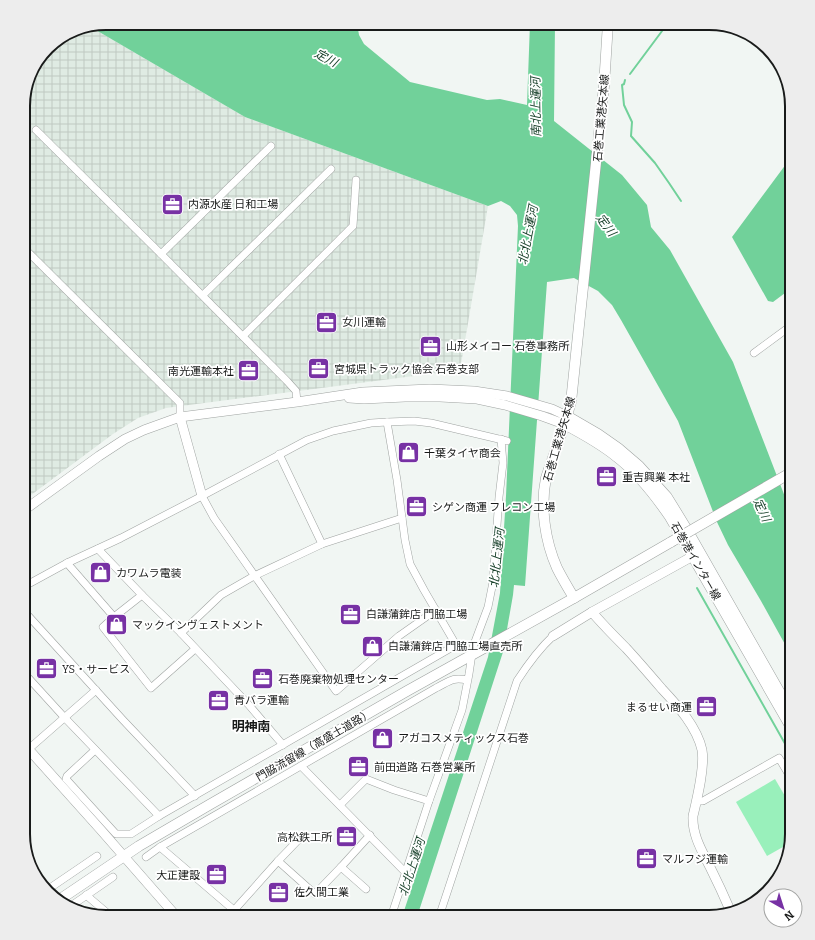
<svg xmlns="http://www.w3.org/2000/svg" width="815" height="940" font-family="Bitter,'Noto Sans JP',serif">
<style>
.industrial{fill:url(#industrial-grid)}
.pitch{fill:#99f0bb}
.water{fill:#71d19a}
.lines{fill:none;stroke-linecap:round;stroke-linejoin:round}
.stream{stroke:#71d19a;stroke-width:2}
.minor-casing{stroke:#9fa3a1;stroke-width:8}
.tertiary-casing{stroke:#9fa3a1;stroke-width:10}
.secondary-casing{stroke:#9fa3a1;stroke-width:11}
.minor{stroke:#fff;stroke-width:7}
.tertiary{stroke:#fff;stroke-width:9}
.secondary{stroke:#fff;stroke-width:10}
.secondary-bridge-casing{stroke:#9fa3a1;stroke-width:11;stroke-linecap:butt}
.secondary-bridge{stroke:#fff;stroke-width:10}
.labels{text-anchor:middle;stroke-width:3.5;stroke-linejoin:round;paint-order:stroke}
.street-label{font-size:11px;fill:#191b1a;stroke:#fff}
.poi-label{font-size:11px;fill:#191b1a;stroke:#fff;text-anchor:start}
.water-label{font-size:12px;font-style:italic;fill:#1c442e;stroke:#fff}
.quarter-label{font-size:13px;font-weight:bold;fill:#191b1a;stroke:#fff}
.rim{fill:none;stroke:#191b1a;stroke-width:2}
</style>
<defs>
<pattern id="industrial-grid" width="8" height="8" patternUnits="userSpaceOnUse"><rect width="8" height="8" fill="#dfebe3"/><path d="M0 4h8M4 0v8" fill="none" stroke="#bfc9c2"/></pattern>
</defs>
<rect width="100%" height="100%" fill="#f1f6f3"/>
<!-- industrial -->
<polygon class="industrial" points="89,26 245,117 488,206 460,370 166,408 138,418 113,434 23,501 23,100 31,69 51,44 74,29"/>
<!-- pitch -->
<polygon class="pitch" points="775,779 792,808 792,835 790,843 767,856 736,802"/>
<!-- water -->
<g class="water">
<polygon points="106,23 357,23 359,35 364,44 410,82 487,100 500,99 527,105 530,23 555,23 554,121 622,175 647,205 651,227 670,250 733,362 792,515 792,657 761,601 728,545 717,522 678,421 621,320 612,305 598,291 574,278 547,282 525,586 514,585 513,595 503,652 417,917 402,917 488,657 500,593 506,496 518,226 517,215 510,206 501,201 488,206 245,117 89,26"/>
<polygon points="792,156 792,293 789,290 773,302 768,301 732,237"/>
</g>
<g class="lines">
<!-- stream -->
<g class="stream">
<polyline points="630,74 668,23"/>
<polyline points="625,80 624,84 622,85 624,105 632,122 631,136 655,163 669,183 681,201"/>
<polyline points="697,588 792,756"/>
</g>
<defs>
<g id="minor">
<polyline points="36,130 161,254 287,381 296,391 297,402"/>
<polyline points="23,247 180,403 180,417"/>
<polyline points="161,254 271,146"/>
<polyline points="203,295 331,169"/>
<polyline points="243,336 353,226 356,180"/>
<polyline points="754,353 792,325"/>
<polyline points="279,454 322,544"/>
<polyline points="202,496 214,518 336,691 399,636 436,610"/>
<polyline points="98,549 142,595 181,633 248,704 283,745"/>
<polyline points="67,563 114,617 103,627 151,688 195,649"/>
<polyline points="23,587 67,563 121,538 202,496 307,440 333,431 371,423 387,422 414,421 431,423 507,441"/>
<polyline points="23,610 123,720 195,796"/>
<polyline points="114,617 142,595"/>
<polyline points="181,633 221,595 254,576 322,544 402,518"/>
<polyline points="23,672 64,717 159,816"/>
<polyline points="95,750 67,776 66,779 116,834 131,834 159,816 456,645 424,590 410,564 405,540 397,480 387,422"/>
<polyline points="23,754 96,690"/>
<polyline points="301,766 406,873"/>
<polyline points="696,801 703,801 779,758 792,780"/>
<polyline points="340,805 366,779 394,790 429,801"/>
<polyline points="303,835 278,861 315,894 341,867"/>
<polyline points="160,847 242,917"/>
<path d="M146 857 160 847 436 688C450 681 452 677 467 680"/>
<polyline points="366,889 341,867 370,835"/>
<polyline points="47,890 97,856"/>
<polyline points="86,895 112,917"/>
<polyline points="68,908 113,877"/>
<polyline points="228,917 278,861"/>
<polyline points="391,917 429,801 462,710 469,674 473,647 488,607 493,582 499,497 503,463 501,439"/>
<path d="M439 917 517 681C528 664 539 649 553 636"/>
</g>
<g id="tertiary">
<polyline points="349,398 364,399 405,397 440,397 477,399 505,405 542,416 564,424"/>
<polyline points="180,417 202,496"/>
<polyline points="23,511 99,456 125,439 144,430 180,417 297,402 363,392 430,389 474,391 507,396 552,409 567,416"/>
<path d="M592 612C603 625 614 636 626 648 638 661 650 675 662 689 678 706 697 727 702 750 705 767 697 799 693 816 692 835 702 851 710 867 717 881 724 896 730 910"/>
<polyline points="553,636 592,612 693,556"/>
<polyline points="23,743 100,829 177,917"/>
</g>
<g id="secondary">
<polyline points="567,416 598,434 618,448 639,466 667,497 686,528 792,714"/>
<path d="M564 424C583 434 601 444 617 457 639 474 655 495 670 517L792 729"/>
<path d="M574 598C568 588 562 578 557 568 545 541 540 507 546 478 550 465 555 453 559 440 564 428 567 415 571 402L604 86 608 23"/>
<polyline points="59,900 139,846 209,805 407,691 574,598 671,542"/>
</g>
</defs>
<!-- minor casing -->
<use href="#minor" class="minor-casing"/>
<!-- tertiary casing -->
<use href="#tertiary" class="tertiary-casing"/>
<!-- secondary casing -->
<use href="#secondary" class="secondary-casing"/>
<!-- minor -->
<use href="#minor" class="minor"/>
<!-- tertiary -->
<use href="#tertiary" class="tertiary"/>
<!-- secondary -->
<use href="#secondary" class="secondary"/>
<defs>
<polyline id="secondary-bridge" points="671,542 792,472"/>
</defs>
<!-- secondary-bridge casing -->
<use href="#secondary-bridge" class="secondary-bridge-casing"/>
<!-- secondary-bridge -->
<use href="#secondary-bridge" class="secondary-bridge"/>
</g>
<!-- icons -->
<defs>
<symbol id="office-square" viewBox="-11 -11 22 22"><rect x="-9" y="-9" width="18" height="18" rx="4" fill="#7731a4" stroke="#fff"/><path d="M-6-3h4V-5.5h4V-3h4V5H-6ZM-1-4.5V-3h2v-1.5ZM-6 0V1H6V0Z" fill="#fff"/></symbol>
<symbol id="shop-square" viewBox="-11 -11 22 22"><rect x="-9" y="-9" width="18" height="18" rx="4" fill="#7731a4" stroke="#fff"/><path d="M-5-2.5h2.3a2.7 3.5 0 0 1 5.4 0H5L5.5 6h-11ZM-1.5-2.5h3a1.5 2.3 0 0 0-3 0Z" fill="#fff"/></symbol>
</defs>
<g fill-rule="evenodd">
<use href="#office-square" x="160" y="192" width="25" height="25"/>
<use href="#office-square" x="314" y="310" width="25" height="25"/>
<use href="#office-square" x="418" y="334" width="25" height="25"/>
<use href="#office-square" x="306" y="356" width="25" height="25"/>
<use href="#office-square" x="236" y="358" width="25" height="25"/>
<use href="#shop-square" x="396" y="440" width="25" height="25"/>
<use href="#office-square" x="594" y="464" width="25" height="25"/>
<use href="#office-square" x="404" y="494" width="25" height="25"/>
<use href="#shop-square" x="88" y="560" width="25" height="25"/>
<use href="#office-square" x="338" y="602" width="25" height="25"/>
<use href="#shop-square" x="104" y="612" width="25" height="25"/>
<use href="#shop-square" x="360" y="634" width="25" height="25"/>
<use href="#office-square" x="34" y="656" width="25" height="25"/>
<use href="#office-square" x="250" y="666" width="25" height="25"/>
<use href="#office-square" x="206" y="688" width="25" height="25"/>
<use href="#office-square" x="694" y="694" width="25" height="25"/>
<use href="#shop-square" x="370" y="726" width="25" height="25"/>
<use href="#office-square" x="346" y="754" width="25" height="25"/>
<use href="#office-square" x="334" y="824" width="25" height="25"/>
<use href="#office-square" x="634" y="846" width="25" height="25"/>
<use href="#office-square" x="204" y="862" width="25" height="25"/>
<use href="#office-square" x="266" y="880" width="25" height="25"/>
</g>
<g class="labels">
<!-- street labels -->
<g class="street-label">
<text transform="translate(601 118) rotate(-85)" y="4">石巻工業港矢本線</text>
<text transform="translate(559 439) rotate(-74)" y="4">石巻工業港矢本線</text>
<text transform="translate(696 561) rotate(60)" y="4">石巻港インター線</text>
<text transform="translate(314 745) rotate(-30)" y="4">門脇流留線（高盛土道路）</text>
</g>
<!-- poi labels -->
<g class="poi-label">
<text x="188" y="208">内源水産 日和工場</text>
<text x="342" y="326">女川運輸</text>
<text x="446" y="350">山形メイコー 石巻事務所</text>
<text x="334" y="373">宮城県トラック協会 石巻支部</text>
<text x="234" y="375" text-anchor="end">南光運輸本社</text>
<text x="424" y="457">千葉タイヤ商会</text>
<text x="622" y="481">重吉興業 本社</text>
<text x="432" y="511">シゲン商運 フレコン工場</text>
<text x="116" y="577">カワムラ電装</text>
<text x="366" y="618">白謙蒲鉾店 門脇工場</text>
<text x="132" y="629">マックインヴェストメント</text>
<text x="388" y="650">白謙蒲鉾店 門脇工場直売所</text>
<text x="62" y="673">YS・サービス</text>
<text x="278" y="683">石巻廃棄物処理センター</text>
<text x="234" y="704">青バラ運輸</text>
<text x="692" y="711" text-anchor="end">まるせい商運</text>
<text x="398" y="742">アガコスメティックス石巻</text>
<text x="374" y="771">前田道路 石巻営業所</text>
<text x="332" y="841" text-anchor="end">高松鉄工所</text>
<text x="662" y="863">マルフジ運輸</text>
<text x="200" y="879" text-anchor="end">大正建設</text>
<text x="294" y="896">佐久間工業</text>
</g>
<!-- water labels -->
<g class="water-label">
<text transform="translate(326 58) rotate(28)" y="4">定川</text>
<text transform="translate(536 107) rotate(-91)" y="4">南北上運河</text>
<text transform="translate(606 225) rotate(53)" y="4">定川</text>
<text transform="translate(528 235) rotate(-79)" y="4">北北上運河</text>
<text transform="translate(762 510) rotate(65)" y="4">定川</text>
<text transform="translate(497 558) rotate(-84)" y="4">北北上運河</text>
<text transform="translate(412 867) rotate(-72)" y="4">北北上運河</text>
</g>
<!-- quarter labels -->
<g class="quarter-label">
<text x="251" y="731">明神南</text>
</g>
</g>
<!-- crop -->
<path d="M0 0H815V940H0ZM106 30H709A76 76 0 0 1 785 106V834A76 76 0 0 1 709 910H106A76 76 0 0 1 30 834V106A76 76 0 0 1 106 30Z" fill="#ededed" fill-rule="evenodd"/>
<path class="rim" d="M106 30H709A76 76 0 0 1 785 106V834A76 76 0 0 1 709 910H106A76 76 0 0 1 30 834V106A76 76 0 0 1 106 30Z"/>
<!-- north arrow -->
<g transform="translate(783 908) rotate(141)"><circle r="19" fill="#ffffff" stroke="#a3a4a3"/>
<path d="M0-3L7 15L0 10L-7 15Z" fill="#7731a4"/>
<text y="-6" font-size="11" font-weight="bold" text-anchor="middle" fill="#191b1a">N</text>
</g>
</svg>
